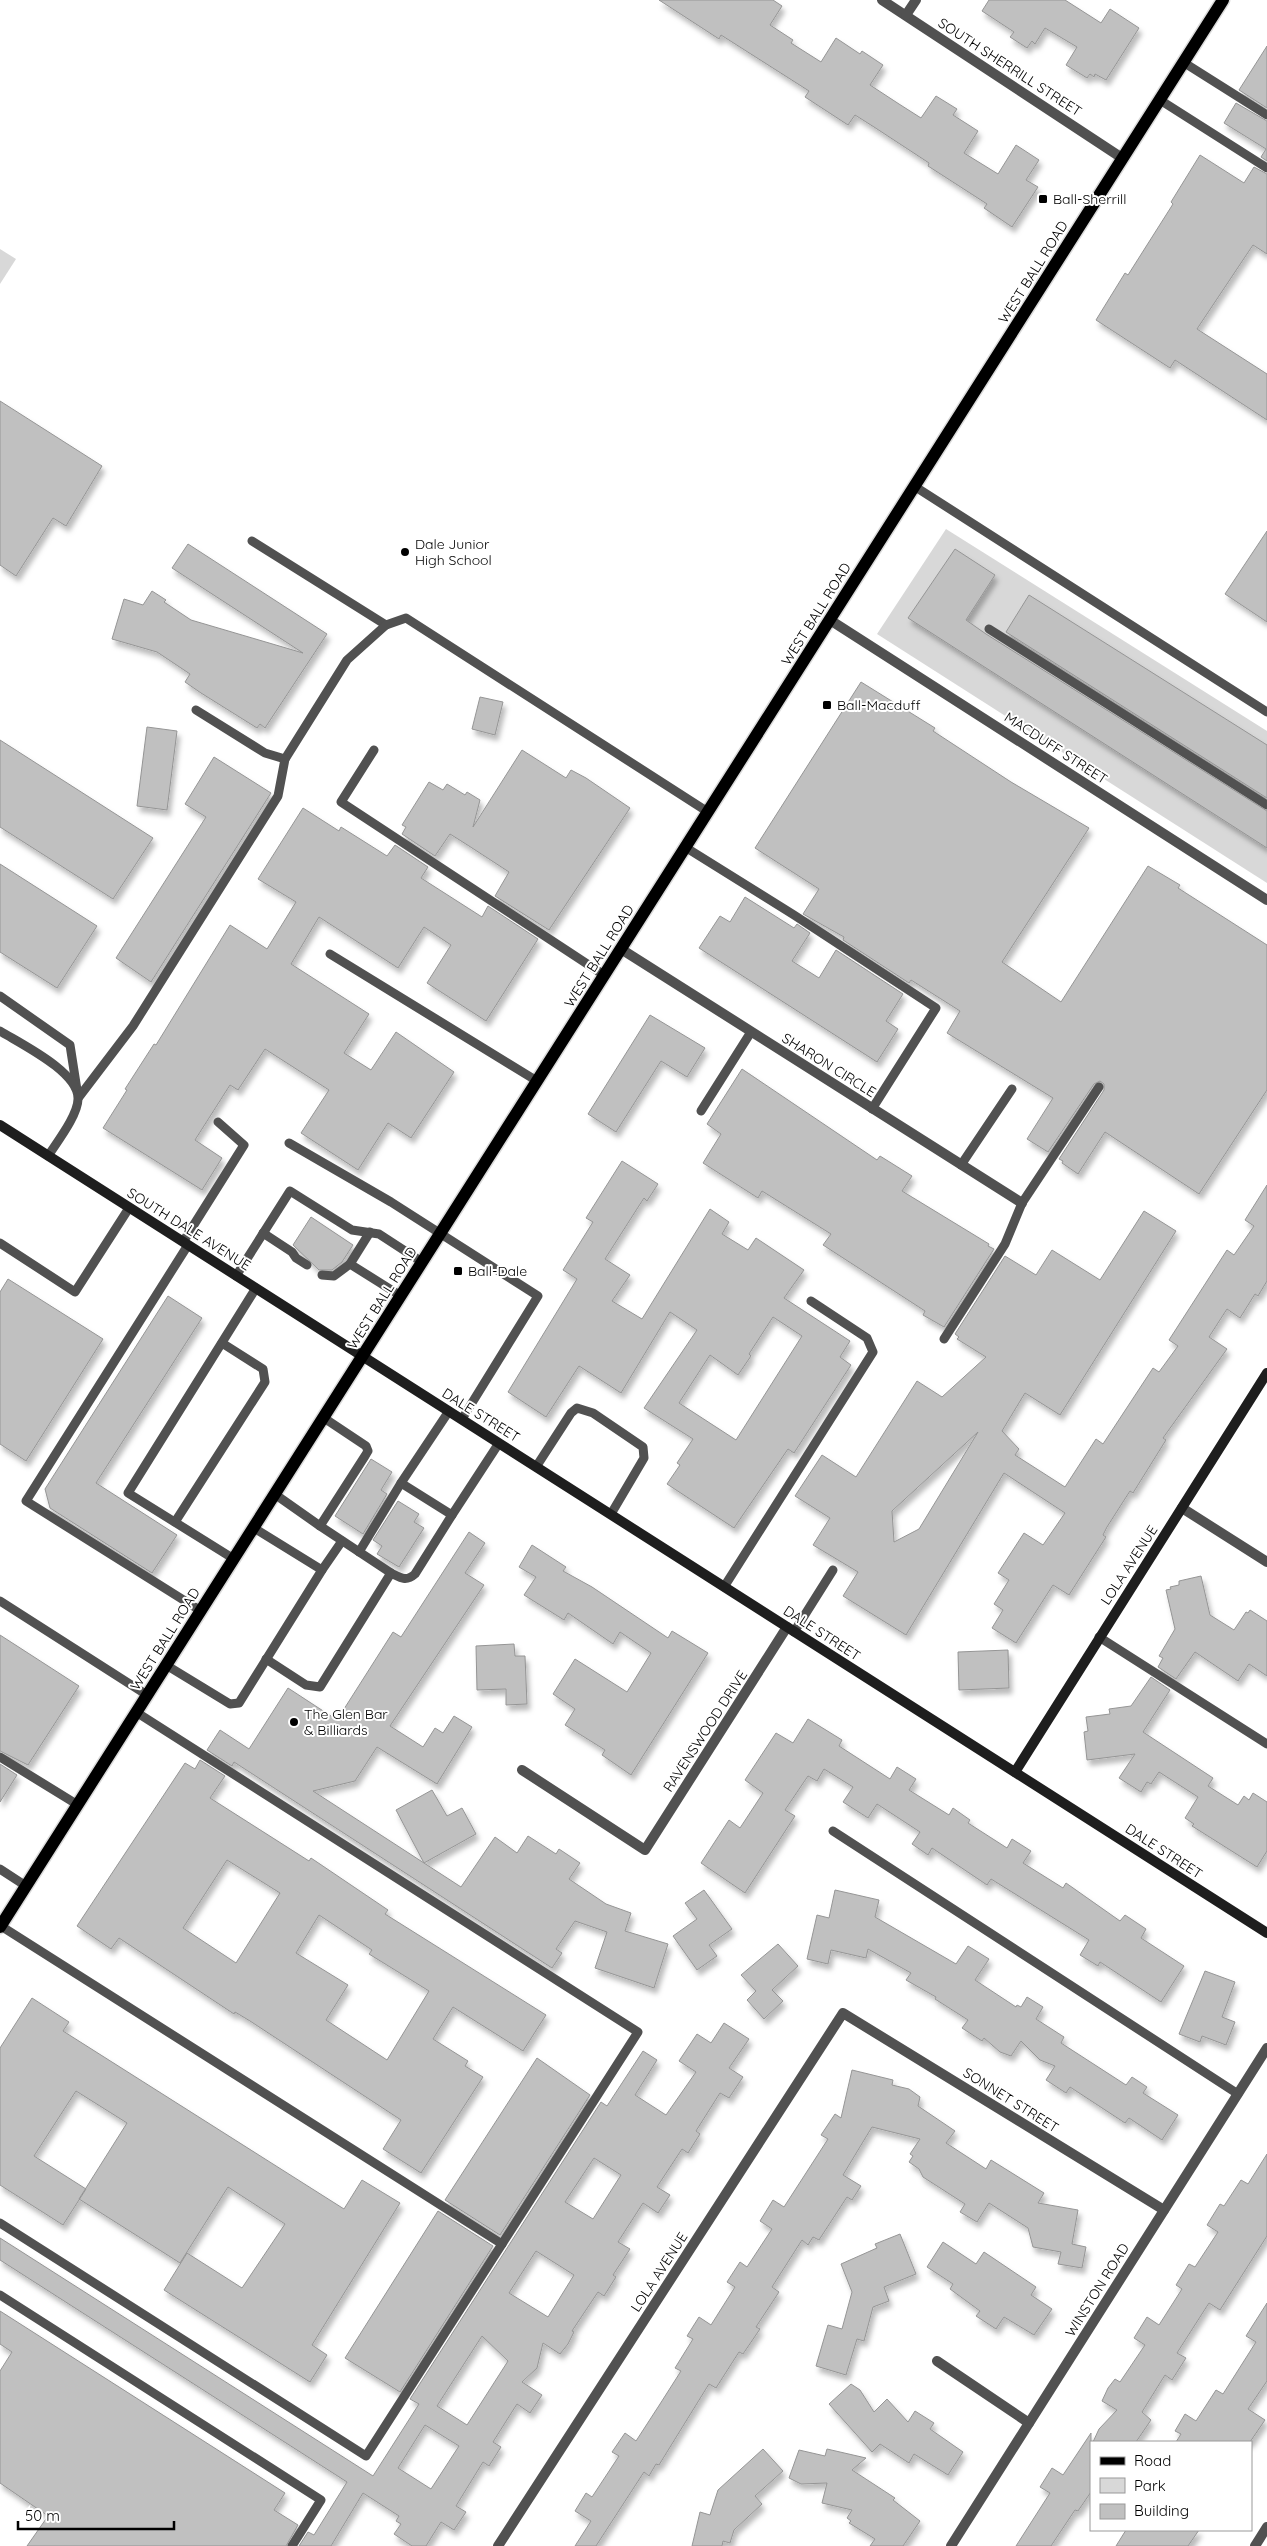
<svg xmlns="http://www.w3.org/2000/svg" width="1267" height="2546" font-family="Quicksand,sans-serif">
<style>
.green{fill:#d8d8d8}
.building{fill:#c0c0c0;stroke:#959595;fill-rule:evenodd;filter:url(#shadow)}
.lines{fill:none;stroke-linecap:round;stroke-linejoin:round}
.primary-casing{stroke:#dbdbdb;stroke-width:15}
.lane{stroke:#515151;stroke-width:9}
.street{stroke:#515151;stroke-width:10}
.secondary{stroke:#1e1e1e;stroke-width:10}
.primary{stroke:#000;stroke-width:12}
.poi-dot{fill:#000;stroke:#fff;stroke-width:2}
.labels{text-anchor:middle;stroke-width:4;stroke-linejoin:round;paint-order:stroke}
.street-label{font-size:14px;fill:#000;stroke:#fff}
.poi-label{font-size:14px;fill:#000;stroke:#fff;text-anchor:start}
</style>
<defs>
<filter id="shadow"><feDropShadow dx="3" dy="5.5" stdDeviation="2.5" flood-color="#0004"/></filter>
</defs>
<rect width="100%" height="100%" fill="#fff"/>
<!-- green -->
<g class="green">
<polygon points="0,249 16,259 0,284"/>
<polygon points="946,529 1267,731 1267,883 877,634"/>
</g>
<!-- building -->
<g class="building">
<polygon points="659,0 773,0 782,6 770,25 793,40 791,43 821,62 836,38 860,54 862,51 883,65 870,85 899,104 921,118 936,96 957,109 953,115 978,131 964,153 998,174 1016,145 1039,160 1026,180 1038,187 1012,227 984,208 987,204 928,166 929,163 874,127 855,115 848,125 805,97 809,91 721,35 719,39"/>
<polygon points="989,0 1065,0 1101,23 1110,9 1139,28 1106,80 1095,74 1094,77 1090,74 1087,78 1066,65 1077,47 1045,28 1035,44 1032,41 1027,48 1010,37 1014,32 982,11"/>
<polygon points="1267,46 1267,108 1239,90"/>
<polygon points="1236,103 1267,121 1267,161 1261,157 1266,149 1224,123"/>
<polygon points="1200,155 1244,183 1254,167 1267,174 1267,254 1253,245 1197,329 1267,374 1267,420 1175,360 1170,368 1096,320 1125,273 1128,275 1173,204 1171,202"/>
<polygon points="0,401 102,466 66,526 53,518 16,576 0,565"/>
<polygon points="1267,531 1267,622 1225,594"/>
<polygon points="188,544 327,634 265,728 260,724 257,728 201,693 185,682 190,674 157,652 112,639 124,599 143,605 152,591 166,600 164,602 191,620 303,653 172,568"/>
<polygon points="955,549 995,575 966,620 986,634 1267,811 1267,848 908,618"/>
<polygon points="1029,595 1267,745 1267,798 1006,632"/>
<polygon points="861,682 935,728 933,731 1011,782 1089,828 1002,962 1061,1002 1148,866 1180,885 1178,888 1267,945 1267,1090 1199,1194 1105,1132 1078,1174 1062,1163 1063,1161 1059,1159 1104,1090 1104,1084 1100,1081 1094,1084 1048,1152 1027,1139 1053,1098 947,1033 960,1011 911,980 909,983 843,940 844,937 803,914 819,889 755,848"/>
<polygon points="480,697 503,702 495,735 472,729"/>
<polygon points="147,727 177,731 167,810 137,806"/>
<polygon points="0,740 153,838 113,899 0,827"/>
<polygon points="522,750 566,778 571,770 586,778 630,808 549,930 495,896 509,872 469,846 450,834 435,856 402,834 406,827 402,825 429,782 443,790 447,784 465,795 467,792 480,800 473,827"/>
<polygon points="214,757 271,793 151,982 116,958 206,817 185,804"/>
<polygon points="303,808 339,831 341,827 387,856 395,845 428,867 421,878 482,917 488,906 538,939 486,1021 427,983 451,945 424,927 398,968 319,917 291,964 369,1014 344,1053 371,1070 396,1032 454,1072 411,1138 388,1123 358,1170 301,1133 329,1090 265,1049 238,1090 230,1085 195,1140 222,1158 202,1190 103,1128 127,1090 125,1089 154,1044 156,1045 230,925 267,949 296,902 258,879"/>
<polygon points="0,864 97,926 57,988 0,952"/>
<polygon points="745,897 794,928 797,924 810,933 792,961 819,978 836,950 903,994 886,1021 898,1029 877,1062 699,948 720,916 730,922"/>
<polygon points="650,1015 705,1048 687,1077 661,1061 616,1132 588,1114"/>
<polygon points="742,1069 877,1160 880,1156 912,1176 902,1191 989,1244 988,1246 994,1249 944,1327 923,1315 925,1311 823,1245 831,1234 762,1191 758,1198 703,1163 721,1134 707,1124"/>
<path d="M622 1161 658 1184 647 1201 644 1198 605 1259 630 1275 612 1301 642 1319 710 1209 729 1222 722 1234 748 1250 756 1238 804 1270 784 1298 850 1341 840 1357 851 1365 794 1453 788 1449 734 1528 667 1484 680 1465 677 1463 693 1439 644 1408 697 1330 670 1312 621 1393 579 1366 546 1417 508 1392 577 1279 563 1270 593 1222 586 1218ZM773 1317 802 1336 736 1440 679 1403 710 1355 738 1375 751 1356 749 1354Z"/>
<path d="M1267 1185V1281L1258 1296 1255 1294 1240 1318 1227 1309 1209 1337 1227 1349 1163 1438 1166 1440 1133 1493 1130 1491 1107 1527 1103 1535 1106 1537 1069 1595 1053 1585 1016 1643 992 1628 1003 1610 994 1604 1009 1580 998 1573 1024 1533 1043 1545 1065 1513 1004 1473 906 1635 843 1596 858 1572 813 1545 830 1518 795 1496 822 1455 856 1477 917 1381 942 1397 986 1357 957 1339 959 1337 955 1334 1005 1256 1036 1275 1052 1250 1100 1280 1144 1211 1176 1231 1060 1415 1025 1393 1002 1431 1019 1449 1015 1455 1065 1487 1096 1439 1103 1444 1153 1368 1159 1372 1178 1346 1169 1340 1227 1250 1234 1255 1254 1226 1245 1220ZM978 1432 919 1529 894 1542 892 1511Z"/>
<polygon points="311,1217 353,1245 342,1262 332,1270 319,1270 293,1245"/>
<polygon points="8,1279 103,1339 26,1461 0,1444 0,1292"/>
<polygon points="168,1296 202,1318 96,1483 177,1535 152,1573 50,1508 45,1489"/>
<polygon points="371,1459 392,1472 381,1490 387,1494 363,1534 335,1516"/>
<polygon points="398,1501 419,1514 414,1522 424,1528 399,1567 377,1554 382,1546 373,1540"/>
<polygon points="469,1532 485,1543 465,1573 484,1585 390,1726 423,1747 435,1728 443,1733 454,1716 472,1727 437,1784 377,1747 355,1781 313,1791 461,1887 495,1837 517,1853 528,1836 556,1854 559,1849 580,1863 569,1879 606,1904 631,1913 625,1931 668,1944 654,1988 595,1968 607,1932 575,1921 556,1949 562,1953 552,1968 234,1762 232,1766 207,1750 220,1730 249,1749 288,1688 337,1720 393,1632 401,1637"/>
<polygon points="532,1545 566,1567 563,1571 592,1587 668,1638 672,1631 708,1653 631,1775 602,1755 605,1750 565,1725 575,1709 553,1694 575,1659 627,1692 651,1653 620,1632 613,1644 568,1613 564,1620 524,1595 536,1577 519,1567"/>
<polygon points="1201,1576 1210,1615 1234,1630 1246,1612 1248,1613 1250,1610 1267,1621 1267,1676 1249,1664 1238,1681 1195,1652 1176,1679 1158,1667 1163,1658 1159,1656 1175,1629 1166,1590 1171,1589 1170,1587 1179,1585 1179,1581"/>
<polygon points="0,1635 79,1686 28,1765 0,1751"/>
<polygon points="514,1644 515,1656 525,1656 527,1704 506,1705 506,1689 477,1690 476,1646"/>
<polygon points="1008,1650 1009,1688 959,1690 958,1652"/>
<polygon points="1151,1677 1170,1690 1143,1732 1213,1778 1208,1786 1238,1805 1244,1796 1249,1800 1253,1793 1267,1802 1267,1851 1257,1867 1192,1826 1194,1824 1185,1818 1198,1797 1159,1772 1151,1784 1147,1782 1141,1792 1119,1778 1135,1754 1087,1760 1084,1732 1088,1731 1086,1717 1110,1714 1109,1709 1131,1706"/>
<polygon points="808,1719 842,1740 839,1746 890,1779 897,1767 916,1779 909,1790 949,1815 953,1808 970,1820 968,1823 1007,1848 1012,1839 1031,1851 1023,1863 1063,1888 1066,1883 1120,1921 1125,1915 1146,1929 1141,1938 1184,1966 1161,2002 1100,1962 1098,1966 1080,1955 1089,1940 991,1879 987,1885 932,1848 928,1855 912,1844 920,1832 877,1804 868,1818 843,1802 853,1787 824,1769 817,1781 808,1776 785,1810 795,1816 745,1893 701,1863 729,1820 740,1828 763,1793 745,1780 776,1733 793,1743"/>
<path d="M200 1760 225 1776 210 1798 309 1861 311 1858 388 1910 385 1914 546 2015 523 2051 453 2007 433 2039 468 2061 465 2066 483 2077 421 2173 383 2149 401 2120 250 2021 235 2012 234 2014 119 1938 111 1949 77 1926 185 1763 195 1769ZM227 1860 280 1893 236 1963 183 1928ZM319 1915 372 1950 369 1954 429 1991 387 2060 326 2020 348 1985 296 1953Z"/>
<polygon points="0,1764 17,1775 0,1802"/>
<polygon points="432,1790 447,1816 462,1808 476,1834 424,1863 396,1810"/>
<polygon points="704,1890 732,1929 709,1945 717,1956 697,1970 673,1936 697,1919 685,1903"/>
<polygon points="835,1890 879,1900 875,1917 956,1964 968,1946 989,1959 975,1980 1016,2007 1017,2005 1021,2007 1027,1997 1043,2007 1036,2019 1064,2037 1061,2043 1126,2085 1132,2077 1147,2087 1143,2093 1178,2115 1162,2140 1129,2118 1125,2123 1070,2087 1066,2093 1046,2080 1055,2066 1040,2060 1021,2041 1011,2056 1000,2052 984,2038 982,2041 962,2028 968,2020 935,1999 936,1997 906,1980 911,1973 868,1949 866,1958 831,1950 828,1964 807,1959 817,1915 829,1918"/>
<polygon points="778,1944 798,1966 772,1990 783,2001 764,2019 747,2000 756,1991 741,1975"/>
<polygon points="1205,1971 1235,1982 1222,2017 1235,2022 1226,2045 1202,2036 1200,2042 1179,2034"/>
<polygon points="32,1998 69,2022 63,2031 344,2209 362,2180 400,2203 312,2345 327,2355 310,2382 164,2290 187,2253 242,2288 285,2224 228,2187 180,2263 79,2199 127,2123 76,2091 34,2156 86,2189 63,2225 0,2185 0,2048"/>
<path d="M724 2023 749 2039 729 2068 743 2077 729 2098 720 2093 696 2131 700 2134 688 2153 682 2149 657 2187 670 2195 658 2213 643 2203 618 2242 630 2249 613 2275 616 2277 604 2296 598 2292 572 2331 574 2332 568 2344 560 2354 543 2343 537 2368 522 2382 542 2395 530 2413 517 2404 493 2442 501 2447 489 2466 483 2462 456 2506 466 2512 454 2530 441 2522 426 2546H412L394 2534 401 2524 396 2521 399 2516 363 2493 331 2546H299L308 2532 314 2535 347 2482 0 2260V2238L373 2476 419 2404 410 2399 601 2102 607 2106 643 2051 657 2060 635 2095 666 2115 696 2072 679 2061 697 2034 711 2043ZM594 2158 621 2175 593 2219 565 2202ZM536 2251 574 2275 548 2317 509 2293ZM482 2336 508 2361 467 2425 437 2406ZM425 2425 459 2446 431 2489 398 2468Z"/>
<polygon points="537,2058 590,2095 500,2235 445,2200"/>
<polygon points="852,2070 893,2080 892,2085 909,2089 920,2097 918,2106 955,2131 946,2143 986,2169 991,2160 1044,2193 1038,2203 1078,2210 1072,2244 1086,2247 1082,2268 1058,2264 1061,2252 1033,2247 1028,2228 989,2203 977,2222 960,2212 965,2204 923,2177 919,2169 909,2162 913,2156 910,2154 920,2139 872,2127 843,2175 861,2186 852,2200 847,2197 819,2240 813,2237 808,2245 802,2240 772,2287 779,2292 756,2327 760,2329 743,2354 739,2352 716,2388 709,2384 659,2465 656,2464 649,2476 644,2472 596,2546 575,2546 591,2521 575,2511 586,2493 592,2497 619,2456 612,2452 625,2433 636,2441 660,2404 681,2371 675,2368 693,2339 687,2336 699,2317 711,2325 735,2287 727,2282 740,2262 747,2267 772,2229 760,2221 773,2200 784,2207 828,2139 821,2135 835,2114 841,2118"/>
<polygon points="1267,2154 1267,2236 1220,2310 1209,2303 1177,2353 1186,2358 1172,2380 1165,2375 1142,2412 1151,2420 1136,2442 1093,2442 1099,2429 1117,2410 1102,2401 1108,2388 1115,2379 1120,2382 1145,2345 1134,2338 1147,2317 1159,2325 1182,2289 1176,2285 1189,2264 1195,2267 1218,2232 1207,2225 1220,2204 1224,2206 1241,2180 1248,2184"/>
<polygon points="438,2211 493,2246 400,2392 345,2358"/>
<polygon points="900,2234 916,2274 884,2287 889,2301 873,2307 864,2341 857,2339 846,2375 816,2366 828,2325 842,2329 852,2292 841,2264 877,2248 875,2244"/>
<polygon points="943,2242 976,2264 984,2252 1036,2287 1031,2295 1052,2309 1034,2335 1004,2317 996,2329 976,2316 980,2311 950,2289 953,2284 927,2267"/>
<polygon points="1267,2303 1267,2381 1248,2409 1265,2420 1250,2442 1176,2442 1181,2434 1175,2431 1185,2414 1196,2421 1216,2390 1223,2394 1256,2342 1246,2336"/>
<polygon points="0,2311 285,2493 274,2510 298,2525 286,2546 27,2546 48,2516 0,2483 0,2371 12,2352 0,2344"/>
<polygon points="851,2384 860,2390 874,2412 887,2399 908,2422 915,2411 934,2423 930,2429 963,2452 948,2475 914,2454 909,2463 880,2444 872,2452 829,2404"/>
<polygon points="1091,2433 1091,2492 1078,2511 1075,2510 1051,2546 1016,2546 1050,2493 1040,2487 1052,2468 1063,2475"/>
<polygon points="763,2449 783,2471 755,2496 762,2504 734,2530 730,2543 723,2541 722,2546 692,2546 700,2512 710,2515 718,2490"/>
<polygon points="827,2449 866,2458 852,2470 895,2498 893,2500 920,2521 903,2546 870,2546 875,2539 849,2523 851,2521 847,2518 852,2510 822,2503 827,2483 801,2484 789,2478 799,2450 825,2456"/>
<polygon points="1126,2530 1199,2530 1188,2546 1116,2546"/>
</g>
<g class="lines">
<defs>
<polyline id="primary" points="0,1927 1223,0"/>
</defs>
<!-- primary casing -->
<use href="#primary" class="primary-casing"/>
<!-- lane -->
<g class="lane">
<polyline points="1183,62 1267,115"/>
<polyline points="1160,100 1267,168"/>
<polyline points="914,486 1267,712"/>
<polyline points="252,541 386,625"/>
<polyline points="989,629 1267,805"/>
<polyline points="196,710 265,753 285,759 347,660 386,625 406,618 708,812"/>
<polyline points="374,750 341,802 604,975"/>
<polyline points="685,847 794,915 936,1008 872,1109"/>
<polyline points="330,954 537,1081"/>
<polyline points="0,996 70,1045 77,1090"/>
<path d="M0 1031C21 1044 79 1072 78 1099 78 1115 57 1142 48 1156"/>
<polyline points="79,1097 133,1026 278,796 285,759"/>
<polyline points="701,1111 751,1032"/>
<polyline points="289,1143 391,1202 538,1296 462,1419"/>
<polyline points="961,1165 1012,1089"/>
<polyline points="263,1233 292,1252 296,1258 307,1265"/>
<polyline points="183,1242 244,1145 218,1122"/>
<polyline points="0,1243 75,1292 129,1208"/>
<polyline points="188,1245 26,1501 201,1611"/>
<polyline points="350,1264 401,1296"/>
<polyline points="322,1275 334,1276 350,1264 370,1232"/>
<polyline points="236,1276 290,1191 352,1230 379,1234 422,1262"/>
<polyline points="944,1339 1005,1244 1022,1203 1099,1087"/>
<polyline points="449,1411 401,1483 452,1515 499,1443"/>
<polyline points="536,1467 571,1413 577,1408 593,1413 643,1447 644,1458 611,1514"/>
<polyline points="276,1495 320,1526 365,1456 368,1451 366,1446 324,1418"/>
<polyline points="175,1522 265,1382 263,1369 222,1343"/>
<polyline points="320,1526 391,1573"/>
<polyline points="359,1552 401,1483"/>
<polyline points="234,1559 128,1493 256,1288"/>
<polyline points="322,1570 342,1541"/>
<polyline points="724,1587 873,1352 867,1338 811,1301"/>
<polyline points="0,1601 147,1695"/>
<polyline points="794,1632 833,1570"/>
<polyline points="1099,1637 1267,1744"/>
<path d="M266 1659 306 1685 320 1687 391 1573C401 1578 406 1582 415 1574L452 1515"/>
<polyline points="166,1665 230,1704 239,1703 322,1570 254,1528"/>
<polyline points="136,1712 638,2032 502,2244"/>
<polyline points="0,1757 78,1805"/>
<polyline points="833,1831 1238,2094"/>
<polyline points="0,1869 26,1886"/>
<polyline points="0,2223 366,2456 502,2244 1,1926"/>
<polyline points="0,2295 321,2500 292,2546"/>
</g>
<!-- street -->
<g class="street">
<polyline points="882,0 1122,158"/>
<polyline points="906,15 916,0"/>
<polyline points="830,620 1267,900"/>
<polyline points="621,949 1022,1203"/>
<polyline points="1182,1508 1267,1562"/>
<polyline points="522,1770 645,1850 787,1627"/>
<polyline points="937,2361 1029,2423"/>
<polyline points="498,2546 843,2013 1164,2210"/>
<polyline points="951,2546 1267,2048"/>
<polyline points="1255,2546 1267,2527"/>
</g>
<!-- secondary -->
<g class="secondary">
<polyline points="0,1125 1267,1933"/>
<polyline points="1015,1772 1267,1373"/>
</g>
<!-- primary -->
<use href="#primary" class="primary"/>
</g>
<!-- markers -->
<g class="poi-dot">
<rect x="1038" y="194" width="10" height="10" rx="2.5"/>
<circle cx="405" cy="552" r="5"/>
<rect x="822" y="700" width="10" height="10" rx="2.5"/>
<rect x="453" y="1266" width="10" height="10" rx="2.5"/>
<circle cx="294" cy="1722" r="5"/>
</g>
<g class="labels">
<!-- street labels -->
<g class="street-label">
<text transform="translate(1010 67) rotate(33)" y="5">SOUTH SHERRILL STREET</text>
<text transform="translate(1033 272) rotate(-58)" y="5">WEST BALL ROAD</text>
<text transform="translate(816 614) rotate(-58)" y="5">WEST BALL ROAD</text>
<text transform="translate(1056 748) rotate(33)" y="5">MACDUFF STREET</text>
<text transform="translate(599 956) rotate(-58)" y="5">WEST BALL ROAD</text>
<text transform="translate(829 1065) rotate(32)" y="5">SHARON CIRCLE</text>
<text transform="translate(189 1229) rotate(32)" y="5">SOUTH DALE AVENUE</text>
<text transform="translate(382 1298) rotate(-58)" y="5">WEST BALL ROAD</text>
<text transform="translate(481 1415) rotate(32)" y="5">DALE STREET</text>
<text transform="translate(1129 1565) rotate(-57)" y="5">LOLA AVENUE</text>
<text transform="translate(822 1633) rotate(33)" y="5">DALE STREET</text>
<text transform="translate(165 1639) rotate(-58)" y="5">WEST BALL ROAD</text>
<text transform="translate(705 1731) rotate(-57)" y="5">RAVENSWOOD DRIVE</text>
<text transform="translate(1164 1851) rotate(33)" y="5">DALE STREET</text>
<text transform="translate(1011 2100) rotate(32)" y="5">SONNET STREET</text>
<text transform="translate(659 2272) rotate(-57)" y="5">LOLA AVENUE</text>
<text transform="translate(1097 2290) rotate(-58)" y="5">WINSTON ROAD</text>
</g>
<!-- poi labels -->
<g class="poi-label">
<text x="1053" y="204">Ball-Sherrill</text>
<text x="415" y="549">Dale Junior<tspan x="415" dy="16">High School</tspan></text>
<text x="837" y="710">Ball-Macduff</text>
<text x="468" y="1276">Ball-Dale</text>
<text x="304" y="1719">The Glen Bar<tspan x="304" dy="16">&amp; Billiards</tspan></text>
</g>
</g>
<!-- legend -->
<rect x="1090" y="2441" width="162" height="90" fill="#ffffff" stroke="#999999"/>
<rect x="1100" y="2457" width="25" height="8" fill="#000000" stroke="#999999"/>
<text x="1134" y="2466" font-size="15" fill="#000000">Road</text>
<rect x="1100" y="2478" width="25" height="15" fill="#d8d8d8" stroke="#999999"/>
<text x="1134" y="2491" font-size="15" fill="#000000">Park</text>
<rect x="1100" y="2504" width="25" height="15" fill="#c0c0c0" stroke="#999999"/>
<text x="1134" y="2516" font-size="15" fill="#000000">Building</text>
<!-- scale -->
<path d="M18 2521v8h156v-8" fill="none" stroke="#000000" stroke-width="2.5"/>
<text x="25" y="2521" font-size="15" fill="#000000" stroke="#ffffff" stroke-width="4" paint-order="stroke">50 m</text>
</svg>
